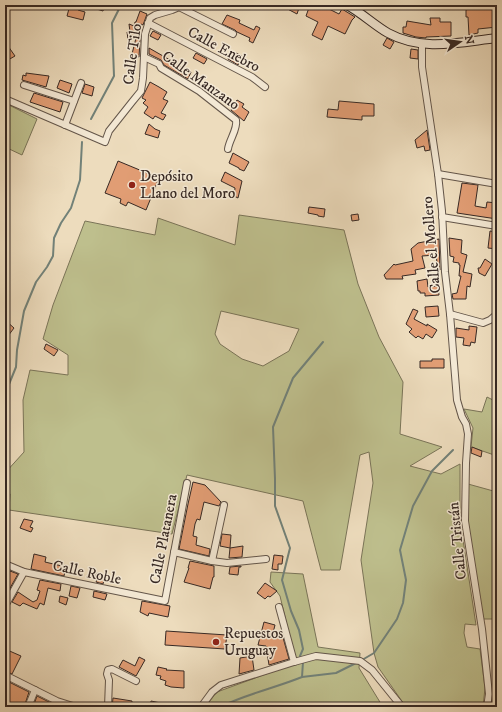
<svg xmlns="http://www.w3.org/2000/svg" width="502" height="712" font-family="'IM FELL DW Pica',serif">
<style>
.green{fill:#bebf8d;stroke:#7a7458;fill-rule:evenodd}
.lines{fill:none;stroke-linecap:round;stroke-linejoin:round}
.stream{stroke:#728178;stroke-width:2}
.building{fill:#e19d74;stroke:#372924}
.street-casing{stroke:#64564a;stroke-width:8}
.secondary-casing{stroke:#372924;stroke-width:10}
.street{stroke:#f3e8d4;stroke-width:6}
.secondary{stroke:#f3e8d4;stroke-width:8}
.poi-dot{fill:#8f2418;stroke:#f3e8d4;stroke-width:1.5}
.labels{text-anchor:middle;stroke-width:3;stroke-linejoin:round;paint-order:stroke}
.street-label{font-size:15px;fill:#372924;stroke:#f3e8d4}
.poi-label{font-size:15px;fill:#372924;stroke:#f3e8d4;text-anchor:start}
</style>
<rect width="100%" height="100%" fill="#eddcbd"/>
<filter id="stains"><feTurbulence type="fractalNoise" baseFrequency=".005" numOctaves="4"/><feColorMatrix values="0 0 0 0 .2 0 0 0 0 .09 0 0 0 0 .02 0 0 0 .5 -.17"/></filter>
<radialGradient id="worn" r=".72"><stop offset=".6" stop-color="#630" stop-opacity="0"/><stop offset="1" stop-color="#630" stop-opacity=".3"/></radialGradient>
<!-- green -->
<g class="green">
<polygon points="5,103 37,119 22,155 5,147"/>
<path d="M239 215 344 230 358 284 379 337 403 382 400 434 442 447 410 466 441 474 460 464V520L476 625 465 624 464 633 467 647 480 649 485 688 483 707H448L425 703 423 707H406L378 667 374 653 361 560 373 483 369 452 360 455 340 570H321L303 501 187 475 172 534 9 510 10 494 5 488V473L24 452 23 400 30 370 68 375V355L43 339 53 305 85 221 155 235 158 218 235 245ZM221 311 299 329 289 351 263 366 242 359 220 344 215 334Z"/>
<polygon points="487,397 497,402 497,456 471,447 473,428 464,409 482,412"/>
<polygon points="468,484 497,492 497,619 482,619 468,524"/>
<polygon points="271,572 303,574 318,647 360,653 359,668 383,707 205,707 217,692 296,663 280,596 270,582"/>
</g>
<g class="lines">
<!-- stream -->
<g class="stream">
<polyline points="91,119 114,76 112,23 121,5"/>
<polyline points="5,394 16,367 17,350 24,311 36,282 47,267 53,256 54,238 61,223 71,208 80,180 82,142"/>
<polyline points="300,656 303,649 299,630 291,611 282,580 290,548 275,506 275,479 273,427 293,378 323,342"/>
<polyline points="362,660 374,653 397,619 403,603 406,580 400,550 413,506 432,471 453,450"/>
<polyline points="302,677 336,673 358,662"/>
<path d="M220 707C246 694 275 688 302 677L303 662"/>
</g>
</g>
<!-- building -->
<g class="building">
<polygon points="70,5 79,6 78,10 85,12 83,20 67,16"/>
<polygon points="87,5 105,5 103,11 87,6"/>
<polygon points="280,5 300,5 297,14"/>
<polygon points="310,5 330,5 329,9 339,14 342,9 355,17 352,20 345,34 328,26 322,40 312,35 318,22 306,16"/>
<polygon points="497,5 497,27 478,29 478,33 469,35 468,17 466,17 466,10 479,6"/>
<polygon points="140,11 147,14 143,25 141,24 139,57 132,54 136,38 128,39 127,32 130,32 129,24 134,26 135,22 136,22"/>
<polygon points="227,15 240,20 239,23 254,30 256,26 260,28 253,43 249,41 250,38 237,32 235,30 222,24"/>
<polygon points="430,18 440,18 440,22 451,22 451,36 426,37 426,38 416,37 403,33 403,27 406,27 407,21 431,25"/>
<polygon points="153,31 161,35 158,40 150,36"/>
<polygon points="387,38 394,42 390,49 383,45"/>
<polygon points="8,46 15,56 8,60 5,55 5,48"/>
<polygon points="149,48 191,72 188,79 164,65 161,60 149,54"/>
<polygon points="411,49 418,50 418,59 410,58"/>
<polygon points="232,51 242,56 238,65 228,59"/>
<polygon points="196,53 207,59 204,64 193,58"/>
<polygon points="26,73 49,76 46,87 22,80 23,75 26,76"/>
<polygon points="60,80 72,84 69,93 57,88"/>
<polygon points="150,82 159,87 167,92 163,99 168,101 161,113 166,115 163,120 155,116 153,119 144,113 148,107 143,103 146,100 142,98"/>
<polygon points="85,84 94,87 92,96 82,93"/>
<polygon points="34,93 63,102 60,112 30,102"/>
<polygon points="237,100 244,104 242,107 249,112 244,121 231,110"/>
<polygon points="339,101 374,104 374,116 362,116 362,120 327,117 328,109 338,110"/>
<polygon points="149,124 155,129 160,131 158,138 145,134"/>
<polygon points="427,130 430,150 425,151 424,146 417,148 415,140"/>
<polygon points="233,153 249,162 244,171 239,169 239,168 229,163"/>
<polygon points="118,161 159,178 146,210 128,202 126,206 120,203 121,199 105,193"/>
<polygon points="225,172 242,181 238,198 234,196 235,188 221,181"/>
<polygon points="462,183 478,185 475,206 486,208 487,202 497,203 497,219 457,213"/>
<polygon points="309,207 325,209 324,217 318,216 318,215 308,213"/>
<polygon points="358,214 359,220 352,221 351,215"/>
<polygon points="490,231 497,232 497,249 488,248"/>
<polygon points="449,238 462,240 461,253 467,255 463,272 472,274 470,287 467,286 466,299 453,299 452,294 457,293 461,276 459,276 460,265 459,265 459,263 453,262 454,257 450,256"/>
<polygon points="439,239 440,270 438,270 436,255 422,256 425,268 415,270 416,274 402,276 403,279 386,279 384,275 394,264 395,265 413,261 411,249 418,243"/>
<polygon points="485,259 492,264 485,276 479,273 478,268 480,268"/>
<polygon points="427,279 428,287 438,286 439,295 425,296 425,293 420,293 420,291 418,291 417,281"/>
<polygon points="438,306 439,316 426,317 425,307"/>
<polygon points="413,309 418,311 414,319 427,326 427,324 437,330 432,338 426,334 423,339 418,336 416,338 409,332 412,329 406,324"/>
<polygon points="5,320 14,328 5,340"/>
<polygon points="469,326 477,327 475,343 471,342 470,346 463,345 464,338 456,337 456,328 469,330"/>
<polygon points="46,344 58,350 54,356 44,349"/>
<polygon points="432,359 444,359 444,368 420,368 420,361 432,361"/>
<polygon points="472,447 482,451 481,457 471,453"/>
<polygon points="193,482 205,485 221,502 219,506 204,502 200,520 197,519 195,524 193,536 197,537 196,545 210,549 209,556 179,549 188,504"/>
<polygon points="24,519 33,521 30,527 33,528 31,532 20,528"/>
<polygon points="222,534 231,535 230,548 220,546"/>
<polygon points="243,546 242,557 229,558 230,548"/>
<polygon points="34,554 46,557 45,562 66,567 64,576 31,569"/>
<polygon points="274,555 283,556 282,564 278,564 278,570 272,569"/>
<polygon points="190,561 214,566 214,577 213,577 210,589 184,582 189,568 188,568"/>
<polygon points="241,566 241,567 239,567 238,575 229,574 230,567"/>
<polygon points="10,571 18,574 5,597 5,583"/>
<polygon points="96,573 105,575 103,584 96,582 97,580 95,579"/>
<polygon points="40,580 61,584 60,591 48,588 44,605 40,603 37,609 23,603 20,606 12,602 18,592 33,602 37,600 40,591 37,590"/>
<polygon points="265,583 277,591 270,597 268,596 265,599 257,593"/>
<polygon points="71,586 80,588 77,598 69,596"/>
<polygon points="94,591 107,594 105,600 93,597"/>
<polygon points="60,596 68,598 66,605 59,602"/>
<polygon points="142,601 170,606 168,617 149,613 148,616 140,612"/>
<polygon points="264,622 275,625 273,633 282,634 289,659 269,665 266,646 258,645"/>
<polygon points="166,631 227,635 225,649 165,645"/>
<polygon points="5,649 21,656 12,674 5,671"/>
<polygon points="252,656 254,670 239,674 240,658"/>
<polygon points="139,657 145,660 136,676 119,667 123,660 135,666"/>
<polygon points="158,667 167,669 166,670 184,671 184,688 171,687 165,685 166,681 160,679 161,676 156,675"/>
<polygon points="5,680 29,692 24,707 5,707"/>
<polygon points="37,696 55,705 61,707 33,707"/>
<polygon points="113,698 132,701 132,707 112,707"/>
<polygon points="151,701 170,705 170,707 150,707"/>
</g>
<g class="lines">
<defs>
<g id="street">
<polyline points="179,7 233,34"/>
<polyline points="148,23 252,77 265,87"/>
<polyline points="422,44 422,67 438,174 442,211 445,272 450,314 457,400 462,417 466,424 468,434 466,463 465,521 482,629 489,694 487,707"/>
<path d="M144 57 159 64 161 68 199 91 236 120C238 129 229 140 228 149"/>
<polyline points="24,85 74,101"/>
<polyline points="5,99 105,142 109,131 132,102 141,91 143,78 145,34 150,18 155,15 172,10 184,5"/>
<polyline points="65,125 81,83"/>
<polyline points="438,174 497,184"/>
<polyline points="442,217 497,226"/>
<polyline points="450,314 483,323 490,320 497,314"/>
<polyline points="174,552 212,561 227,563 266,559"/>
<polyline points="212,561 224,505"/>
<polyline points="5,564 24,572 165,601 187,483"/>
<polyline points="5,606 24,572"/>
<polyline points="279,607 294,662"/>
<polyline points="5,675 57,701 76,707"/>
<polyline points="28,707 35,690"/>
<polyline points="108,707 109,680 107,674 108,670 112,669 136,681"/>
<polyline points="201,707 212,692 221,685 294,662 316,656 360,661 372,670 402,707"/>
</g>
<path id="secondary" d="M347 5C362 13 374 25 388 33 423 52 460 42 497 38"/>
</defs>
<!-- street casing -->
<use href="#street" class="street-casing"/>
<!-- secondary casing -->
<use href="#secondary" class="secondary-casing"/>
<!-- street -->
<use href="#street" class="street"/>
<!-- secondary -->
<use href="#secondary" class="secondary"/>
</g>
<!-- markers -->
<g class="poi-dot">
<circle cx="132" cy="185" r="4"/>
<circle cx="216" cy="642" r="4"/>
</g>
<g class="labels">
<!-- street labels -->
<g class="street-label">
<text transform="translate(224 49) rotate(28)" y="5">Calle Enebro</text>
<text transform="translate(132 54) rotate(-82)" y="5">Calle Tilo</text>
<text transform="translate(201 80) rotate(35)" y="5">Calle Manzano</text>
<text transform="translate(431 245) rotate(-95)" y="5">Calle el Mollero</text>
<text transform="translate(163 539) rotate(-79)" y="5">Calle Platanera</text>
<text transform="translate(457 541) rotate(-96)" y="5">Calle Tristán</text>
<text transform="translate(87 572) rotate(12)" y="5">Calle Roble</text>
</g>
<!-- poi labels -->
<g class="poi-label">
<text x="140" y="181">Depósito<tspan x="140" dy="17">Llano del Moro</tspan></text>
<text x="224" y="638">Repuestos<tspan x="224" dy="17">Uruguay</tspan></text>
</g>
</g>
<!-- margin -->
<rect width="502" height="712" fill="none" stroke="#eddcbd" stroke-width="20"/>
<rect x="6" y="6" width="490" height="700" fill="none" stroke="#372924" stroke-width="2"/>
<rect x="10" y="10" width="482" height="692" fill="none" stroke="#372924"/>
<!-- north arrow -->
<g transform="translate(460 42) rotate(77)" stroke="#f3e8d4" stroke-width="3" paint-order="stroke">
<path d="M0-3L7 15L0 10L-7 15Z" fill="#372924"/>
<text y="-6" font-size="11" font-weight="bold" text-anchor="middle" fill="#372924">N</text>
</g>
<rect width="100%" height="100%" filter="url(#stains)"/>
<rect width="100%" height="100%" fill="url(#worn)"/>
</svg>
